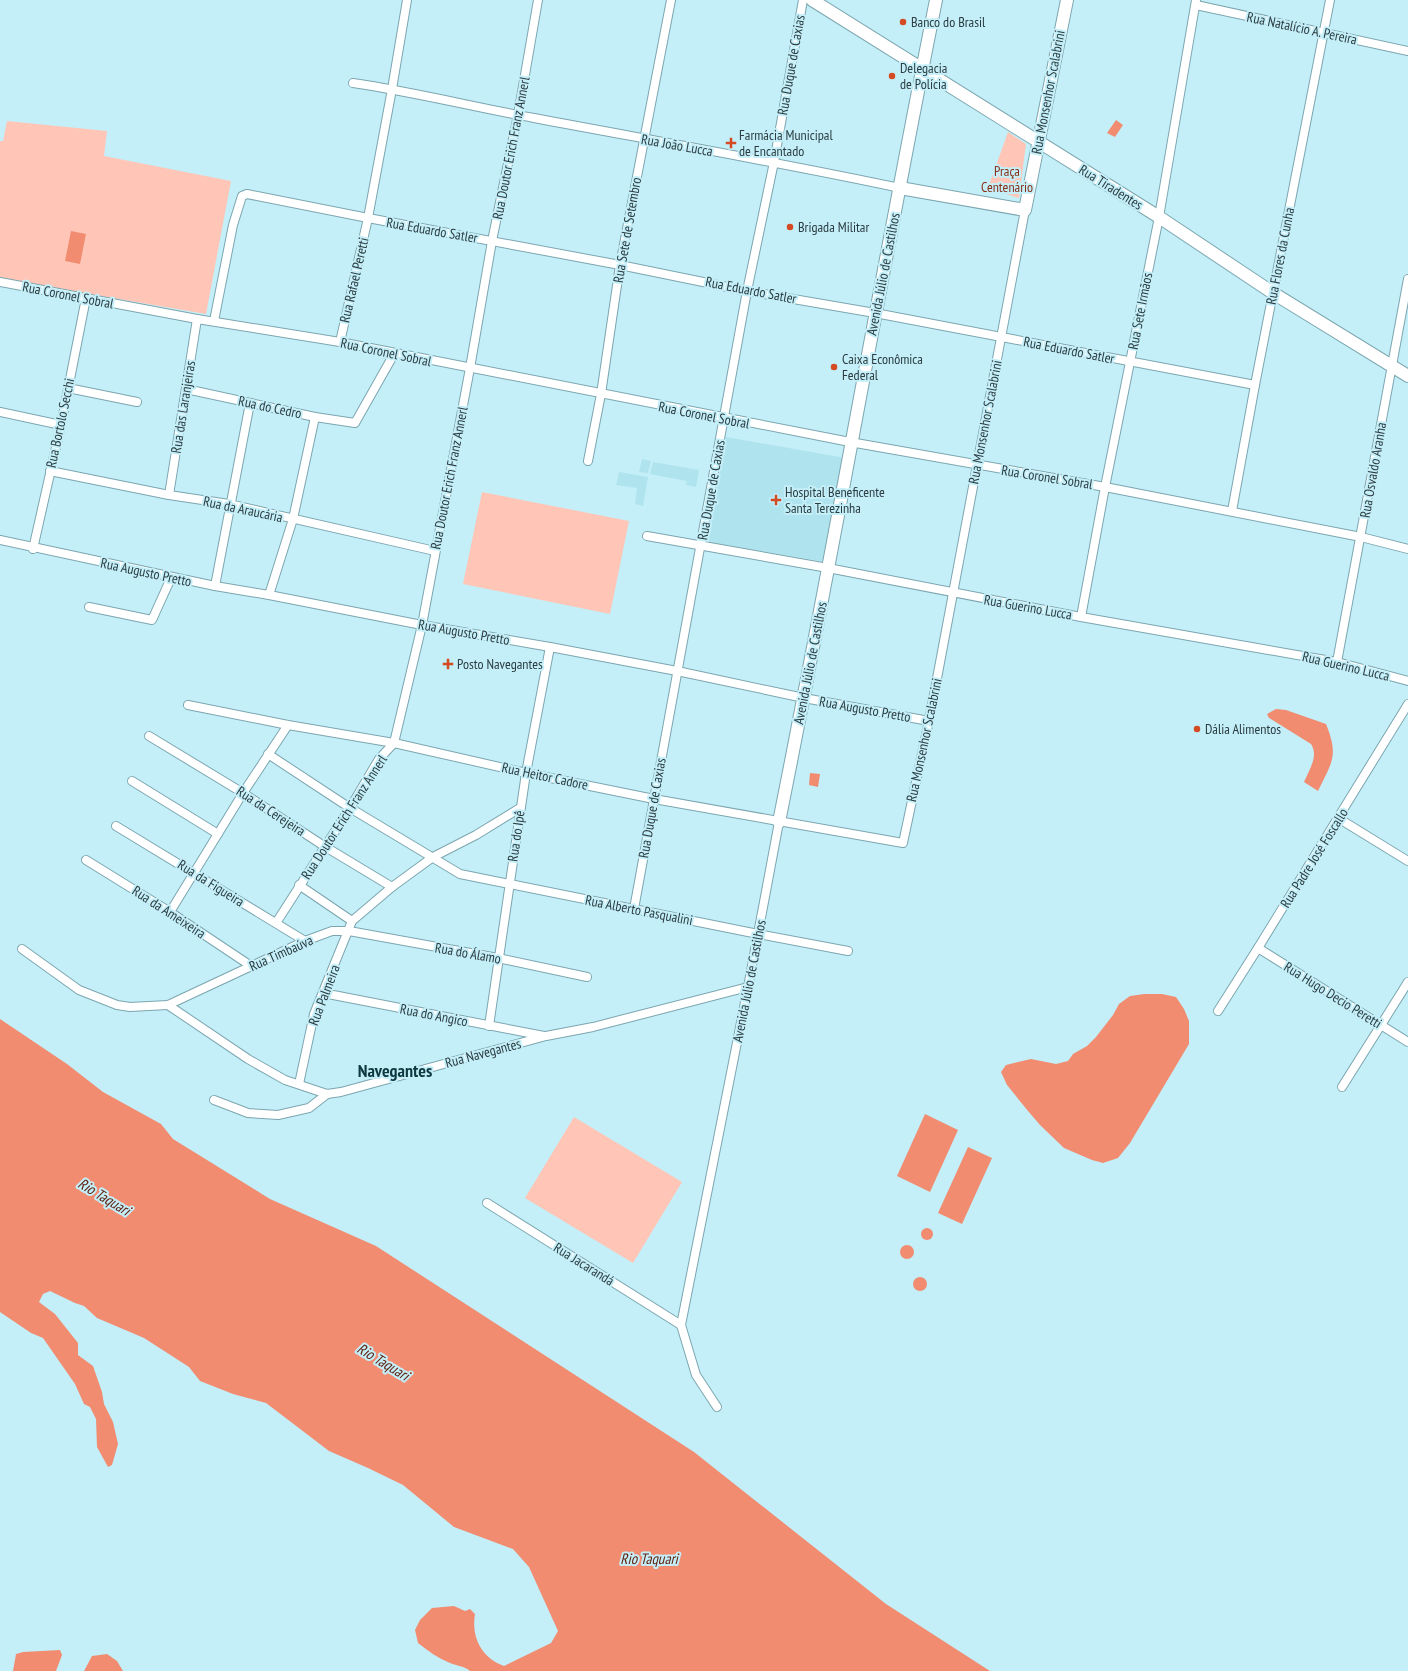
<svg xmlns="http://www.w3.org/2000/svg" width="1408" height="1671" font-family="'PT Sans Narrow',sans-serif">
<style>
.built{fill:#afe3ee}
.green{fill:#ffc6b7}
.water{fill:#f18c71}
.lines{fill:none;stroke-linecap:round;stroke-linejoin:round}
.street-casing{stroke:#7ca6af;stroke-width:10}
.secondary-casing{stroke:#7ca6af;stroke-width:14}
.street{stroke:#fff;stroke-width:8}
.secondary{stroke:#fff;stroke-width:12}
.poi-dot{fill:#d34a23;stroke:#c4eff9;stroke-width:1.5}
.labels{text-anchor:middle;stroke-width:4;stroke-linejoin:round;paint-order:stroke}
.poi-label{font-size:14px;fill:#2b3c40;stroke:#c4eff9;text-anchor:start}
.street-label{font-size:14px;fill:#2b3c40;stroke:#c4eff9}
.park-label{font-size:14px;fill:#882f17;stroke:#c4eff9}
.water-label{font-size:15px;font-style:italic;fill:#622312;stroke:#c4eff9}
.district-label{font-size:18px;font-weight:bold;fill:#0f3941;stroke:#c4eff9}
</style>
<rect width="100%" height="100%" fill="#c4eff9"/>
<!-- built -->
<g class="built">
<polygon points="726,437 845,458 826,562 707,542"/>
<polygon points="642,459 651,461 648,473 639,472"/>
<polygon points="653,462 699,470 696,487 686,485 687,481 650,474"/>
<polygon points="619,472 648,477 643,506 635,504 637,488 616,485"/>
</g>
<!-- green -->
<g class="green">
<polygon points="7,121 107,131 104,156 231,181 206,314 43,286 0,277 0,141 3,141"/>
<polygon points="1008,132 1026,144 1019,198 988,188"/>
<polygon points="482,492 629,521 610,614 463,584"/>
<polygon points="574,1117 682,1182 633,1263 525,1198"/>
</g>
<!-- water -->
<g class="water">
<polygon points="1116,120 1123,125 1115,137 1107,133"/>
<polygon points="71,231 86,234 80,264 65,261"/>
<path d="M1276 709 1286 710 1326 724C1339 756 1332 762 1318 791L1304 782C1309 770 1319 756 1311 744L1269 718 1267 714Z"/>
<polygon points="810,773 820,774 818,787 809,785"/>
<polygon points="1144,994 1162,994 1176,997 1184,1009 1189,1021 1189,1044 1130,1143 1118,1158 1103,1163 1092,1160 1064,1148 1040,1125 1028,1111 1007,1085 1001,1072 1006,1065 1031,1059 1056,1064 1068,1061 1073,1054 1087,1046 1096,1037 1113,1015 1119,1004 1130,996"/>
<path d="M0 1019 67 1064 103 1092 161 1124 173 1139 270 1199 376 1246 694 1452 886 1604 990 1671H470C464 1666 457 1666 450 1663 438 1658 428 1651 418 1643L415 1630 420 1620 432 1608 454 1606 465 1611 470 1609 475 1614C471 1638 482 1658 504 1666L551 1643 558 1631 529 1567 513 1549 454 1527 403 1485 368 1468 329 1451 266 1403 233 1394 200 1381 189 1367 144 1338 97 1318 84 1306 75 1303 50 1291 43 1294 39 1302 55 1314 78 1343V1355L93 1366 102 1392 104 1404 113 1422 118 1444 112 1465 108 1467 97 1447 96 1419 90 1407 84 1404 75 1384 43 1338 31 1333 0 1312Z"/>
<polygon points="925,1114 958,1130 930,1192 897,1176"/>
<polygon points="968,1147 992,1158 962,1224 938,1213"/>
<circle cx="927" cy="1234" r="6"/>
<circle cx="907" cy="1252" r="7"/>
<circle cx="920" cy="1284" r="7"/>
<polygon points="60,1650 62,1655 56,1671 13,1671 16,1654 23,1652"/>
<polygon points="107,1654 117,1661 123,1671 84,1671 92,1656"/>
</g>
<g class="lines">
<defs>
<g id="street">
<polyline points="1196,5 1408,51"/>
<path d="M353 83C414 92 474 107 534 118 656 141 778 162 900 188"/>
<polyline points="0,282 197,319 340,342 850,442 1105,487 1361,537 1408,549"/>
<polyline points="214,321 233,225 242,196 247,194 368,218 620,265 747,291 875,313 1255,385"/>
<polyline points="340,342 368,218 392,89 407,0"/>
<polyline points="68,388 137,402"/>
<polyline points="186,389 315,417 355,423 394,354"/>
<polyline points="0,412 61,425"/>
<polyline points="588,461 601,394 620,265 671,0"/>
<polyline points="50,471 169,495 229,504 435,551"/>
<polyline points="169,495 197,319"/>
<polyline points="1232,511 1255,385 1330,0"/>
<polyline points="647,536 828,568 1081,617 1337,662 1408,681"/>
<polyline points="0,540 215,586 269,595 422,625 550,647 677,671 804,698 929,721"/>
<polyline points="33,549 61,425 86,298"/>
<polyline points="215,586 250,403"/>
<polyline points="269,595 293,519 315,417"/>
<polyline points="89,607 152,620 171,578"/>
<polyline points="1081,617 1105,487 1159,217 1196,0"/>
<polyline points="1337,662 1408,279"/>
<polyline points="188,705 288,725 394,743 526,773 654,799 903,843 929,721 1025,210"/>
<polyline points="149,736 243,793 324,846 392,887"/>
<polyline points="268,754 350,808 460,874 758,934 848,951"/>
<polyline points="132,781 218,834"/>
<polyline points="1338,818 1408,861"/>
<polyline points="116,826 305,941"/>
<polyline points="86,860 170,912 251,966"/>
<polyline points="299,885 352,921"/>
<polyline points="634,909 747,291 774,162 803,0"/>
<polyline points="170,912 243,793 288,725"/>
<polyline points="276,923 350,808 379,759 394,743 422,625 470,368 492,241 518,115 538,0"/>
<polyline points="1258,948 1408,1042"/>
<polyline points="22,949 79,990 117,1005 130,1007 168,1005 305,941 332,931 349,931 498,958 587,977"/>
<polyline points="323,993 544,1036"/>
<polyline points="168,1005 248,1059 285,1080 327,1094 341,1092 546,1036 593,1027 748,987"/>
<polyline points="1218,1011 1258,948 1408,704"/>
<polyline points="489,1026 526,773 550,647"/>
<polyline points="299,1084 314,1014 352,921 392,887 433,857 476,835 520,808"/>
<polyline points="1342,1087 1408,982"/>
<polyline points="214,1100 248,1113 278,1115 309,1108 327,1094"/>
<polyline points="487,1203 681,1325"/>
<polyline points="717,1407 696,1375 681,1325 748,987 779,822"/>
</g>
<g id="secondary">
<polyline points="812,0 1159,217 1273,293 1408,376"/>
<polyline points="900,188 1025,210 1067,0"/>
<path d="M779 822C834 548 881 274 936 0"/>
</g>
</defs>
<!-- street casing -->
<use href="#street" class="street-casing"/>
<!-- secondary casing -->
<use href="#secondary" class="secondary-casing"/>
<!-- street -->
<use href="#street" class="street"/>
<!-- secondary -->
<use href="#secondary" class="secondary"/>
</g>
<!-- markers -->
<g class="poi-dot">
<circle cx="903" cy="22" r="4"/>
<circle cx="892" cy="76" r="4"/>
<path d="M729 137h4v4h4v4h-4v4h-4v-4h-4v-4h4z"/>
<circle cx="790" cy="227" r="4"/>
<circle cx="834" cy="367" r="4"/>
<path d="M774 494h4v4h4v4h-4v4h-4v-4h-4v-4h4z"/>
<path d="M446 658h4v4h4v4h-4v4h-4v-4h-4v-4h4z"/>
<circle cx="1197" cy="729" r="4"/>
</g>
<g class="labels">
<!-- poi labels -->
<g class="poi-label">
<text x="911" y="27">Banco do Brasil</text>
<text x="900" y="73">Delegacia<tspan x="900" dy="16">de Polícia</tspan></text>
<text x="739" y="140">Farmácia Municipal<tspan x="739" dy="16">de Encantado</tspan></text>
<text x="798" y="232">Brigada Militar</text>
<text x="842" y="364">Caixa Econômica<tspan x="842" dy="16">Federal</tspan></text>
<text x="785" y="497">Hospital Beneficente<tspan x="785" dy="16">Santa Terezinha</tspan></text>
<text x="457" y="669">Posto Navegantes</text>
<text x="1205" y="734">Dália Alimentos</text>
</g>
<!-- street labels -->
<g class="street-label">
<text transform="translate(1302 28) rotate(12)" y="5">Rua Natalício A. Pereira</text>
<text transform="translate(791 65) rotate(-80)" y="5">Rua Duque de Caxias</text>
<text transform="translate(1048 92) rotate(-79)" y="5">Rua Monsenhor Scalabrini</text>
<text transform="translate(677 145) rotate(10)" y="5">Rua João Lucca</text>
<text transform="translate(511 148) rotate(-79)" y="5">Rua Doutor Erich Franz Annerl</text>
<text transform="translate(1111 187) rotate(32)" y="5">Rua Tiradentes</text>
<text transform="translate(432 230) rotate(10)" y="5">Rua Eduardo Satler</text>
<text transform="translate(627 230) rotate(-80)" y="5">Rua Sete de Setembro</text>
<text transform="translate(1280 256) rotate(-79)" y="5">Rua Flores da Cunha</text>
<text transform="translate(883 274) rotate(-79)" y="5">Avenida Júlio de Castilhos</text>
<text transform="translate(354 280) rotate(-77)" y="5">Rua Rafael Peretti</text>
<text transform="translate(751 290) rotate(11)" y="5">Rua Eduardo Satler</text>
<text transform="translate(68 295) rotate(11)" y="5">Rua Coronel Sobral</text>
<text transform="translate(1140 311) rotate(-79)" y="5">Rua Sete Irmãos</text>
<text transform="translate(1069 350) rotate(11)" y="5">Rua Eduardo Satler</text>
<text transform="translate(386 352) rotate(12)" y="5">Rua Coronel Sobral</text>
<text transform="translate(183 407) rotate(-81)" y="5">Rua das Laranjeiras</text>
<text transform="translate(270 407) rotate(12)" y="5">Rua do Cedro</text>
<text transform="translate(704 415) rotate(11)" y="5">Rua Coronel Sobral</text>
<text transform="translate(985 422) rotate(-79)" y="5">Rua Monsenhor Scalabrini</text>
<text transform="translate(60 423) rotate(-78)" y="5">Rua Bortolo Secchi</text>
<text transform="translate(1373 470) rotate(-80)" y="5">Rua Osvaldo Aranha</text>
<text transform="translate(1047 477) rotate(9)" y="5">Rua Coronel Sobral</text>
<text transform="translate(449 478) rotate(-79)" y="5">Rua Doutor Erich Franz Annerl</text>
<text transform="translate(711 490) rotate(-80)" y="5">Rua Duque de Caxias</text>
<text transform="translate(243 509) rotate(12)" y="5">Rua da Araucária</text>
<text transform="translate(146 572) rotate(12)" y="5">Rua Augusto Pretto</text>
<text transform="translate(1028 607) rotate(10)" y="5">Rua Guerino Lucca</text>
<text transform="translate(464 632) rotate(10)" y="5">Rua Augusto Pretto</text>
<text transform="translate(810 663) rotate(-79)" y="5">Avenida Júlio de Castilhos</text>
<text transform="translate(1346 666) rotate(13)" y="5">Rua Guerino Lucca</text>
<text transform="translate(865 709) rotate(10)" y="5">Rua Augusto Pretto</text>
<text transform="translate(924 740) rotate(-78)" y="5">Rua Monsenhor Scalabrini</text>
<text transform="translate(545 776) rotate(12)" y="5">Rua Heitor Cadore</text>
<text transform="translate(652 808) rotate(-80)" y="5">Rua Duque de Caxias</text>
<text transform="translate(271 811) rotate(33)" y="5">Rua da Cerejeira</text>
<text transform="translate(344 817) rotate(-57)" y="5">Rua Doutor Erich Franz Annerl</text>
<text transform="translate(516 836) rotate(-82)" y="5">Rua do Ipê</text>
<text transform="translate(1314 858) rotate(-58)" y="5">Rua Padre José Foscallo</text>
<text transform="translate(211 883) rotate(32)" y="5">Rua da Figueira</text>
<text transform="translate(639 910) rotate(11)" y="5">Rua Alberto Pasqualini</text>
<text transform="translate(169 912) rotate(33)" y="5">Rua da Ameixeira</text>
<text transform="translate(281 953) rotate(-24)" y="5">Rua Timbaúva</text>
<text transform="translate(468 953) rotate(10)" y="5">Rua do Álamo</text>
<text transform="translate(749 981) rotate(-79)" y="5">Avenida Júlio de Castilhos</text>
<text transform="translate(324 995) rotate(-69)" y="5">Rua Palmeira</text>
<text transform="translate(1333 995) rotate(32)" y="5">Rua Hugo Decio Peretti</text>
<text transform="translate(434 1015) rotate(11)" y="5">Rua do Angico</text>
<text transform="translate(483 1053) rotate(-15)" y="5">Rua Navegantes</text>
<text transform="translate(584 1264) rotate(32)" y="5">Rua Jacarandá</text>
</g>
<!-- park labels -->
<g class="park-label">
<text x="1007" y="176">Praça<tspan x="1007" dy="16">Centenário</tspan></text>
</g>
<!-- water labels -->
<g class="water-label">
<text transform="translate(104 1197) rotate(31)" y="5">Rio Taquari</text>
<text transform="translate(383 1362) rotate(31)" y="5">Rio Taquari</text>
<text x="649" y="1564">Rio Taquari</text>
</g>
<!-- district labels -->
<g class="district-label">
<text x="395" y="1077">Navegantes</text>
</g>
</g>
</svg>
